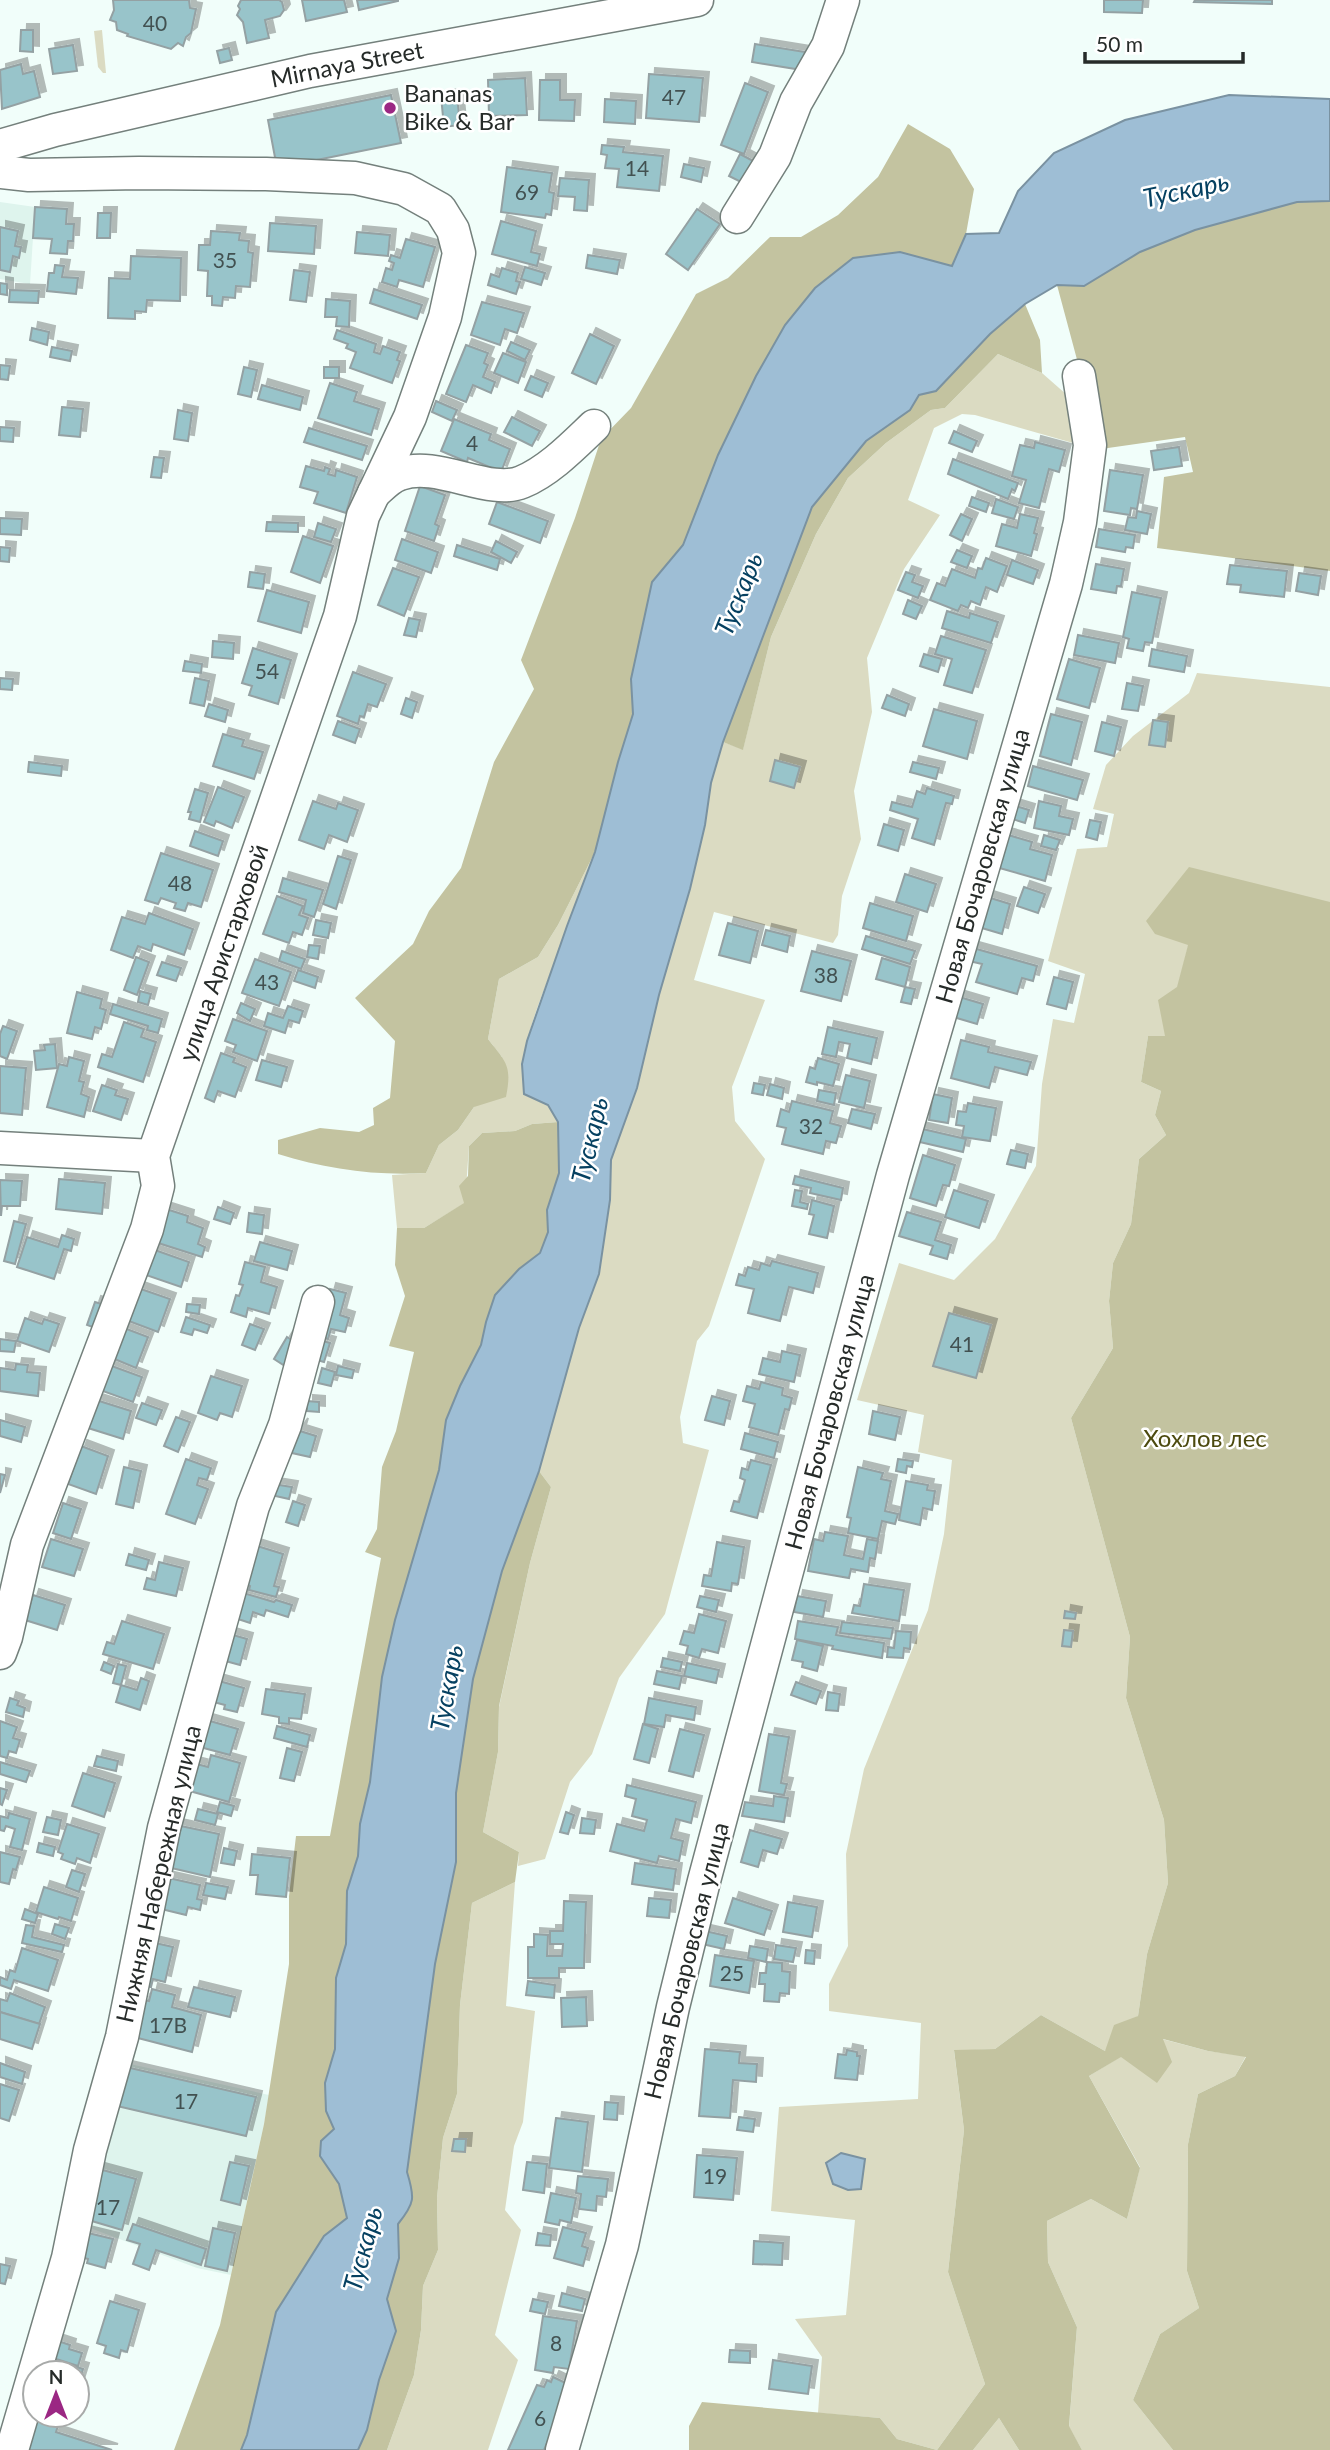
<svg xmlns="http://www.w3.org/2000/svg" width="1330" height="2450" font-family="Lato,sans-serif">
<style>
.built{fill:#def4ed}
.green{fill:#dbdbc2}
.forest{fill:#c3c3a0}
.water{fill:#9ebed5;stroke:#7a92a1;stroke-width:2}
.building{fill:#98c4ca;stroke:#94a1a3;stroke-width:2;filter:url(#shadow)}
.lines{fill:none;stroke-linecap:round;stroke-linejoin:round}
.minor-casing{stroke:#74807c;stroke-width:35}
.minor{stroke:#fff;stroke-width:32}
.poi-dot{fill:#9b2783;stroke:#fff;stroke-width:2.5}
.labels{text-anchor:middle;stroke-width:5;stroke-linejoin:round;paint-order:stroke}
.number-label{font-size:21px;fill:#425151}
.street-label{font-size:24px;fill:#262b29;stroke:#fff}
.poi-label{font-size:24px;fill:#262b29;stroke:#fff;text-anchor:start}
.park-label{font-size:24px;fill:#4c4a0f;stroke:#fff}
.water-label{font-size:26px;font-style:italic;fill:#064161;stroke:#fff}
</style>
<defs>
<filter id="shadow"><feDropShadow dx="6" dy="-6" stdDeviation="0" flood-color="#0004"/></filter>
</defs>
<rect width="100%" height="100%" fill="#f1fefa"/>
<!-- built -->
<g class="built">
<polygon points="0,202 35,207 30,284 0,279"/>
<polygon points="121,2062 269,2095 264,2124 231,2275 197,2268 82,2225"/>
</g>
<!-- green -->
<g class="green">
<polygon points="102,30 106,73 103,73 98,67 94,31"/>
<polygon points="998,354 1042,373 1067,395 1073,443 975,415 962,414 934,428 908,500 940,515 904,569 867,658 872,712 854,791 861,839 842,896 838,935 833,943 714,912 694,980 765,1000 732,1087 735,1121 765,1159 709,1326 697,1341 680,1417 683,1443 709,1450 665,1614 619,1678 592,1754 570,1782 545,1859 518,1866 519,1852 483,1832 498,1752 499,1707 530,1563 551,1487 539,1471 579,1328 599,1274 610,1200 611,1160 637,1088 659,995 705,825 711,783 723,742 743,749 771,637 816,534 848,478 886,443 931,410 945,408"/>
<polygon points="1197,673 1330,687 1330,920 1193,927 1165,1037 1148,1036 1141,1082 1161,1091 1155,1115 1166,1135 1139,1159 1131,1224 1113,1263 1109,1301 1113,1348 1071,1418 1130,1637 1126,1698 1164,1820 1168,1883 1147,1954 1138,2016 1105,2051 1041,2015 995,2049 954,2051 964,2130 948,2272 985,2384 937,2450 897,2439 880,2418 818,2413 822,2357 795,2319 846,2315 855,2220 771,2211 779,2107 918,2099 921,2023 829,2011 829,1984 848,1946 846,1854 864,1769 928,1610 944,1534 952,1460 918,1452 924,1415 857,1400 899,1263 954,1280 995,1239 1036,1166 1042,1084 1053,1019 1074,1023 1085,974 1048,961 1077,849 1107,847 1114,814 1093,809 1106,765 1133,736 1189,693"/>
<path d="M595 852C580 893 564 933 550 974 536 1011 518 1053 524 1094L548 1105 558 1122 532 1124 515 1131 482 1133 469 1146 465 1203 424 1228H397L392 1175 426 1173 439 1145 458 1130 474 1107 502 1057 488 1039 499 979 538 957 558 925Z"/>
<polygon points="515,1882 506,2006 535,2011 523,2122 514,2146 505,2210 521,2230 495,2335 518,2360 488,2450 387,2450 414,2375 421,2330 423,2286 438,2250 437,2198 443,2138 457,2094 460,2005 472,1903"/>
<polygon points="1162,2039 1208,2051 1246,2056 1235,2076 1198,2094 1188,2144 1187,2271 1199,2308 1160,2334 1133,2400 1173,2450 1082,2450 1069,2427 1077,2327 1048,2262 1047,2221 1091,2199 1127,2219 1140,2167 1089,2076 1120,2057"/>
<polygon points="999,2418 1019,2450 973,2450"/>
</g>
<!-- forest -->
<g class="forest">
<path d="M908 124 950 149 974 189 966 234 952 266 900 252 718 455 683 545 652 582 631 679 633 714 618 762 595 852 558 925 538 957 499 979 488 1039C507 1063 512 1066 506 1097L474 1107 458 1130 439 1145 426 1173C375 1176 326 1169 278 1154V1140L320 1128 359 1132 374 1125 373 1108 390 1098 395 1041 355 998 413 944 429 911 461 868 494 762 534 689 521 660 575 518 601 439 631 408 696 294 728 278 770 237H801L838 215 878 177Z"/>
<polygon points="1330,201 1330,571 1157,548 1164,477 1193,472 1185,437 1101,449 1057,285 1084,286 1140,252 1195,230 1297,202"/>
<polygon points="1025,304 1040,340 1042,373 998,354 945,408 931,410 886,443 848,478 816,534 771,637 743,750 723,742 812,507 866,441 910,410 918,395"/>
<polygon points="1189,867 1330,902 1330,2450 1173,2450 1133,2400 1160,2334 1199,2308 1187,2271 1188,2144 1198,2094 1235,2076 1246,2057 1208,2051 1163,2039 1172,2062 1157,2083 1121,2057 1089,2076 1140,2168 1127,2219 1091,2199 1047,2221 1048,2262 1077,2327 1069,2426 1082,2450 1019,2450 999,2418 973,2450 937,2450 985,2384 948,2272 964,2130 954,2050 995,2049 1041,2015 1105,2051 1114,2025 1138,2016 1147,1954 1168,1883 1164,1820 1126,1698 1130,1637 1071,1418 1113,1348 1109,1301 1113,1263 1131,1224 1139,1159 1166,1135 1155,1115 1161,1091 1141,1082 1148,1036 1165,1036 1158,1000 1177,987 1188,945 1155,934 1146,921"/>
<polygon points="558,1122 559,1173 547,1210 548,1232 540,1253 519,1269 486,1322 481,1345 460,1386 446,1420 439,1470 395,1620 382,1677 370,1782 360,1824 358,1856 347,1891 346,1944 336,1978 335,2049 325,2083 326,2111 334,2129 321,2141 320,2156 339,2184 348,2218 324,2236 270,2340 247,2435 241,2450 174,2450 220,2325 264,2124 289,1964 289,1896 296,1836 330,1836 381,1558 365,1552 377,1529 382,1467 396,1431 414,1352 389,1346 405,1296 395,1265 397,1228 424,1228 464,1203 459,1186 468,1176 469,1146 482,1133 515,1131 532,1124"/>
<path d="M539 1471 551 1487 530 1563 499 1706 498 1752 483 1832 519 1852 515 1882 472 1903 460 2005 457 2094 443 2138 437 2198 438 2250 423 2286 421 2330 414 2375 387 2450H358L367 2430 379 2380 396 2331 387 2299 399 2258 398 2224C415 2204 415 2198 407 2172L435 1964 456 1862V1793L473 1679 502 1571Z"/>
<polygon points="702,2402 880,2418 897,2439 937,2450 689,2450 689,2426"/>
</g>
<!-- water -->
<g class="water">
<path d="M1229 95 1330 99V201L1297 202 1195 230 1140 252 1084 286 1057 285 1025 304 990 334 936 391 919 395 910 410 866 441 812 507 723 742 711 783 705 825 690 889 659 995 637 1088 611 1160 610 1200 599 1274 579 1328 539 1471 502 1571 473 1679 456 1793V1862L435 1964 407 2172C415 2198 415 2203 398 2224L399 2258 387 2299 396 2331 379 2380 367 2430 358 2450H241L247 2435 276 2312 324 2236 347 2218 339 2184 320 2156 321 2141 334 2129 326 2111 325 2083 335 2049 336 1978 346 1944 347 1891 358 1856 360 1824 370 1782 382 1677 395 1620 439 1470 446 1420 460 1386 481 1345 486 1322 495 1295 519 1269 540 1253 548 1232 547 1210 559 1173 558 1122 548 1105 524 1094 522 1064 527 1041 567 926 595 852 618 762 633 714 631 679 652 582 683 545 718 455 756 376 785 325 815 288 853 258 900 252 952 266 966 234 999 233 1018 191 1054 153 1125 120Z"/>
<polygon points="841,2153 865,2159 861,2189 848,2190 833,2184 826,2163"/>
</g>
<!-- building -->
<g class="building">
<polygon points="113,0 189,0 190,8 196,9 191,33 186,37 183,46 178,43 171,49 127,36 128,34 117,30 116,22 110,20 114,10"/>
<polygon points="241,0 279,0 282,2 284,10 280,16 265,20 269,38 247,43 243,22 237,15 240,9 238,6"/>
<polygon points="302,0 344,0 347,12 306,21"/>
<polygon points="357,0 398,0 398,1 359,10"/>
<polygon points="1104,0 1143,0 1142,13 1104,12"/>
<polygon points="1195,0 1272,0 1272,4 1194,2"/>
<polygon points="21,30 33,30 33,52 20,51"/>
<polygon points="755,44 805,52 802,70 752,62"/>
<polygon points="73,45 77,71 53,74 49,49"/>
<polygon points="229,48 232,60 220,63 217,51"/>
<polygon points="21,64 23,74 34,71 40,97 2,109 0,70"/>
<polygon points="649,74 703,78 699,122 646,118"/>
<polygon points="525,78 527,115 489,116 488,80"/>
<polygon points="540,80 560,80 560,100 575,100 574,121 539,120"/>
<polygon points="745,83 768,92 744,154 721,145"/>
<polygon points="391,95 401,143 277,168 268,120"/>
<polygon points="457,95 460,125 444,127 441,96"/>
<polygon points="605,99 636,101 635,124 604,122"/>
<polygon points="602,145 624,147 623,152 663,156 659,191 617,187 619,169 605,168 607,155 601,154"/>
<polygon points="740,154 757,163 745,184 729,176"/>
<polygon points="684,164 704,168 701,182 681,177"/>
<polygon points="507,167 552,173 549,192 554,193 551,215 546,214 545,218 501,212"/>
<polygon points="560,178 589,180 587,211 574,210 575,197 558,196"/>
<polygon points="35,207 67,209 66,224 74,224 73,241 68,241 67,254 50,253 52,239 33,238"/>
<polygon points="697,209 720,224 688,270 666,254"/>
<polygon points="98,213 111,213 110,238 97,238"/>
<polygon points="501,221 536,231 531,252 540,254 537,266 492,254"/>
<polygon points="270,223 316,226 314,254 268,251"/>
<polygon points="0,227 18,231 15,246 21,247 19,258 13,256 10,272 0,270"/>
<polygon points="211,231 240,233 239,240 249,241 248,252 253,253 250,287 236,286 235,298 223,297 222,306 212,305 212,296 207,296 208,271 198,270 199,245 210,245"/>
<polygon points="357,232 390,235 388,256 355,253"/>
<polygon points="406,239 435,247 423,287 399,280 397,287 382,282 386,268 392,270 394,263 389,261 391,255 400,258"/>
<polygon points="588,255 620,260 617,274 586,268"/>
<polygon points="131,256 181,258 180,301 147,300 146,312 135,311 135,319 108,318 109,278 130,279"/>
<polygon points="55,265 64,266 62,277 78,278 76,294 47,291 49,273 54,273"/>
<polygon points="525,267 545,273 541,285 521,279"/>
<polygon points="502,268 518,273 516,281 520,282 516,294 488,285 491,274 499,277"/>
<polygon points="294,270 310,272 306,302 290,300"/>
<polygon points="0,283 7,284 7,295 0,294"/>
<polygon points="374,289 422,305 417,319 370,303"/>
<polygon points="10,290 39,291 38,303 9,302"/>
<polygon points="326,299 350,301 349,327 336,326 337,317 325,317"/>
<polygon points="482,302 524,313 517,333 505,329 500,345 471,335"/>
<polygon points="32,328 49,332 47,345 30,340"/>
<polygon points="337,330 376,344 374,352 380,354 383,346 400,352 397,360 400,361 392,383 350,368 356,352 346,348 348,344 334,339"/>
<polygon points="590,334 614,346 596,384 572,373"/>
<polygon points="511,342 530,350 525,360 507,351"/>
<polygon points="466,345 488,353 484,363 488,365 483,377 495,382 491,393 473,385 466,402 446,394"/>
<polygon points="52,347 72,351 70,361 50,357"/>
<polygon points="503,353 526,362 518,383 494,373"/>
<polygon points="0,365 10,366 8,380 0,379"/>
<polygon points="244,367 257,370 251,397 238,394"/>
<rect x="324" y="367" width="15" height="11"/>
<polygon points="531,376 548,383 542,397 525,390"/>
<polygon points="330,383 357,392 354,401 379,409 371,435 318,418"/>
<polygon points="262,385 303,397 300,410 258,399"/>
<polygon points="436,401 457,410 452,421 432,412"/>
<polygon points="62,407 83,409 80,437 59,435"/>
<polygon points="178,410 192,413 188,441 174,439"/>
<polygon points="512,417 540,431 532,446 504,432"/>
<polygon points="454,419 491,434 489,440 510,449 501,472 468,458 467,462 441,451"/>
<polygon points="0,427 14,428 13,442 0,441"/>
<polygon points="309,428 367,446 362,460 304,442"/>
<polygon points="954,431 977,441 972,452 949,443"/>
<polygon points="1035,442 1065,450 1059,472 1049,469 1039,508 1019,503 1026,480 1012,476 1020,445 1034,448"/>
<polygon points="1179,447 1182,466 1154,470 1151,451"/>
<polygon points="154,457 164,458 161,478 151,477"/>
<polygon points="953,459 1018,483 1015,491 1012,489 1008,499 948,474"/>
<polygon points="306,466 324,471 325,467 330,469 328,474 335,476 336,470 357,477 346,513 314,503 318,492 300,487"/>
<polygon points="1110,470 1143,475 1137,509 1131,508 1130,515 1104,511"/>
<polygon points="420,486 445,495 435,524 439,526 434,541 405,531"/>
<polygon points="972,497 989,503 986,512 969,506"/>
<polygon points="996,499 1018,507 1014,519 992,513"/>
<polygon points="497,502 548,521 540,543 489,524"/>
<polygon points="1137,511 1151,514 1147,534 1125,530 1128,517 1136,518"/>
<polygon points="961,514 972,519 962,541 950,535"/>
<polygon points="1020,514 1038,518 1034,533 1037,534 1031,556 996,546 1002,524 1017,528"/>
<polygon points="0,518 22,519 21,535 0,534"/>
<polygon points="267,522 298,523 298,532 266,531"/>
<polygon points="318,523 336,529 331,542 314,537"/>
<polygon points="1099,529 1135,535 1133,548 1126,547 1125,552 1096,547"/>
<polygon points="303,536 333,546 320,583 291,572"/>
<polygon points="402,539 438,552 431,573 395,560"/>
<polygon points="496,541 517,552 511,563 491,552"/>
<polygon points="457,545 500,559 497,570 454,556"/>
<polygon points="0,547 10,548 9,562 0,561"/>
<polygon points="957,550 972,556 967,568 951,562"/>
<polygon points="986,558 1007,566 997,592 986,587 980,605 971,601 968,608 961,605 958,611 930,600 937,583 945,586 952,569 975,578 978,568 982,569"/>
<polygon points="1012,560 1038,570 1033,584 1007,575"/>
<polygon points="1096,564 1124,569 1121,586 1117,586 1116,593 1091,589"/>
<polygon points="1230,565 1287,571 1284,597 1240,592 1241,585 1227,584"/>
<polygon points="393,568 419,577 404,616 378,605"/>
<polygon points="250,572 265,574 263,589 248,587"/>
<polygon points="906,572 915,575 912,582 923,586 918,598 898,590"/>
<polygon points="1299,573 1321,576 1318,595 1296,591"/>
<polygon points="267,590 309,602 301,633 258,621"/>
<polygon points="1132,592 1161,598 1152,643 1145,642 1143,651 1127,648 1129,639 1123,637"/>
<polygon points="908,600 922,606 916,619 903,614"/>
<polygon points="947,611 969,618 970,613 998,622 991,643 942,628"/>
<polygon points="409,618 420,620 416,637 404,635"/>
<polygon points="1078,635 1119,643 1115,663 1074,655"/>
<polygon points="941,636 986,650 972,693 944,685 952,659 935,654"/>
<polygon points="213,641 234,643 233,659 212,657"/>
<polygon points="253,648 291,660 278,704 249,695 252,686 242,683"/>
<polygon points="1152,649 1187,656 1184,672 1149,666"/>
<polygon points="924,654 942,659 938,672 920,666"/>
<polygon points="1069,659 1100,668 1089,708 1057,699"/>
<polygon points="185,661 202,664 201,673 183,671"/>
<polygon points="353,672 386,684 377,707 368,704 364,717 360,716 358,724 337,716"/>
<polygon points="0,678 13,679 12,690 0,689"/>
<polygon points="195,678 209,681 204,706 190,703"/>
<polygon points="1127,683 1143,686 1138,711 1122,709"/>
<polygon points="887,695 909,704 905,716 882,708"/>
<polygon points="406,698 417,702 412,718 401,714"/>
<polygon points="209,704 228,710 225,722 205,716"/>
<polygon points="934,709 977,721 967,759 923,746"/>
<polygon points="1051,714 1082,722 1071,765 1040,756"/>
<polygon points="1153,720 1168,722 1165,747 1149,745"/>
<polygon points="338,721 360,729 355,743 333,735"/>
<polygon points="1102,722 1121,727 1114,756 1095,751"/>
<polygon points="223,734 244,740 242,746 263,752 254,779 213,766"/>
<polygon points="775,760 800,767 794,788 770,781"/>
<polygon points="29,762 62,766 61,776 28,772"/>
<polygon points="913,762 939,768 936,779 910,772"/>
<polygon points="1033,766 1083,780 1077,800 1028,786"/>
<polygon points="218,787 244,797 232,828 216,821 214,826 204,822"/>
<polygon points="927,788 954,796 952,804 946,803 934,845 912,838 918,819 890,810 892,802 912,807 917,791 925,794"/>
<polygon points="195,789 208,793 200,822 189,819 191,812 188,812"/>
<polygon points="313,801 336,809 338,803 358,810 347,842 329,835 324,849 299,840"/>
<polygon points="1039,801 1061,806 1059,816 1073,819 1069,835 1034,828"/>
<polygon points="1009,804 1029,810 1025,823 1006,817"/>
<polygon points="1090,820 1101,822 1097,840 1086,837"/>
<polygon points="884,824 904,830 898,851 878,845"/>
<polygon points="195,831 223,841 218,856 190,846"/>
<polygon points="1005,834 1032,842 1030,849 1052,855 1045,881 996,867"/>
<polygon points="1044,835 1060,840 1056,850 1041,846"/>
<polygon points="161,853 213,870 201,907 188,903 185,911 174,908 176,903 161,898 158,904 145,900"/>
<polygon points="338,856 351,860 336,909 323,904"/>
<polygon points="905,874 936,884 927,912 896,902"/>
<polygon points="283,878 323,890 314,917 303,913 306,900 279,892"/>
<polygon points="1024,887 1045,894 1038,913 1017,906"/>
<polygon points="277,896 303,906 299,915 308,918 302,935 293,932 289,943 263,934"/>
<polygon points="984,896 1010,904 1002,934 975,926"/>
<polygon points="870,903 913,916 906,941 863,928"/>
<polygon points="149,913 193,929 184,955 153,944 151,951 138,946 133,958 111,950 122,917 145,924"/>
<polygon points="316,920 331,923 328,938 313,935"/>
<polygon points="728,923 758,931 750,963 719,955"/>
<polygon points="766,930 790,936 787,952 762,945"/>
<polygon points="866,936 915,951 910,964 862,949"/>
<polygon points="309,945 320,946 318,959 307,957"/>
<polygon points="973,948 1037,966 1033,981 1022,978 1017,994 976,982 982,964 969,961"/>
<polygon points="282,951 305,959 301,969 279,961"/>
<polygon points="812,951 851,961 841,1001 801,991"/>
<polygon points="136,957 149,962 137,995 124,990"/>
<polygon points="882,958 910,967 905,987 876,979"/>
<polygon points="255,959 291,972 279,1006 242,993"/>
<polygon points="162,962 181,968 176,981 157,975"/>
<polygon points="298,970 318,977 315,988 294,981"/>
<polygon points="1054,977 1073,982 1066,1009 1047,1004"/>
<polygon points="905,987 915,989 911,1004 901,1002"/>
<polygon points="140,991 151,994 148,1005 138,1002"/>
<polygon points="77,992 102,999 100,1008 106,1010 101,1029 95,1027 92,1039 67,1033"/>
<polygon points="956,996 983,1004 977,1024 950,1016"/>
<polygon points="241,1003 255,1009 250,1021 237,1013"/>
<polygon points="113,1004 162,1019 158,1033 147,1030 148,1026 110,1014"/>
<polygon points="288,1006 303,1011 299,1023 289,1020 285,1033 264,1026 268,1013 283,1018"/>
<polygon points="233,1019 267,1031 257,1061 233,1052 236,1045 225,1041"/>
<polygon points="124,1022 144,1029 141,1037 156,1042 143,1082 98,1067 102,1054 112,1057"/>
<polygon points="3,1026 17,1031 7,1059 0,1056 0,1034"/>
<polygon points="828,1027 877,1038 871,1064 847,1058 850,1044 839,1042 836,1057 822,1054"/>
<polygon points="961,1040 989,1047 988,1052 1031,1062 1027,1075 995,1067 989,1088 951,1078"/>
<polygon points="55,1044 57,1068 36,1070 34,1051 45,1050 44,1045"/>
<polygon points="221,1053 235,1058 233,1062 246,1067 235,1097 218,1091 214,1102 205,1098"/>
<polygon points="69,1057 84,1061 79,1081 84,1082 81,1094 89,1097 84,1117 47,1107 59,1064 67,1066"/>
<polygon points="818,1058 839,1064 833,1086 817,1082 817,1085 806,1082 810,1067 815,1069"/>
<polygon points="262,1060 287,1067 281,1087 256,1080"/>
<polygon points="0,1066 26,1068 22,1115 0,1113"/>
<polygon points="846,1075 870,1081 864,1108 839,1102"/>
<polygon points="754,1083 765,1085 763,1095 752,1093"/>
<polygon points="770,1084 784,1088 782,1099 767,1095"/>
<polygon points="102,1085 117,1090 115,1095 128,1099 121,1120 93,1111"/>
<polygon points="819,1090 836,1093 834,1105 817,1101"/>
<polygon points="933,1094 952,1098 948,1123 929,1120"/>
<polygon points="792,1101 833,1111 830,1123 841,1126 836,1143 826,1141 823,1154 782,1144 786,1128 777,1126 781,1109 789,1112"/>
<polygon points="968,1103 996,1108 990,1141 962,1137 964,1126 956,1125 958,1111 966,1112"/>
<polygon points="852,1109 875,1114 871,1129 848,1123"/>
<polygon points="914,1127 966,1139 963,1152 911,1140"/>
<polygon points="1011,1150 1028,1154 1025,1168 1007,1164"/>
<polygon points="923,1155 955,1165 949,1186 943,1185 936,1206 910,1198"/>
<polygon points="795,1176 843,1188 841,1200 810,1193 811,1188 793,1184"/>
<polygon points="59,1179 105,1183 102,1214 56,1209"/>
<polygon points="0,1180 22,1181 20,1206 2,1206 1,1216"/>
<polygon points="795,1190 802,1191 800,1202 808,1204 807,1209 792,1206"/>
<polygon points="954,1190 988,1201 979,1228 945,1217"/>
<polygon points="812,1200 834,1206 827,1238 809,1234 814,1215 809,1214"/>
<polygon points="218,1207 234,1213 230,1224 214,1219"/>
<polygon points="166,1209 188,1216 187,1222 203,1228 198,1244 205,1247 202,1257 155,1242"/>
<polygon points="907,1212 941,1222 935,1240 951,1245 947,1259 930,1254 933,1246 899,1236"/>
<polygon points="249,1213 264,1215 262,1234 247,1232"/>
<polygon points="14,1221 26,1224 15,1264 4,1261"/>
<polygon points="62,1235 74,1239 71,1251 64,1249 54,1279 17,1267 27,1237 58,1247"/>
<polygon points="260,1242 292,1251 287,1270 254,1261"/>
<polygon points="152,1249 189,1262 181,1287 143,1274"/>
<polygon points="772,1261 818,1273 813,1293 789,1287 780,1321 748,1313 754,1289 736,1285 739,1274 745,1276 748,1267 759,1270 761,1263 770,1266"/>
<polygon points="245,1262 265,1267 261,1282 277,1287 269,1314 248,1308 246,1317 231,1312 236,1295 239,1296 243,1285 239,1284"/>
<polygon points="138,1288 170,1299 158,1332 126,1320"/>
<polygon points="330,1289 346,1293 340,1315 349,1318 345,1332 331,1329 328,1339 317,1336"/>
<polygon points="95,1302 108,1306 101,1330 87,1325"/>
<polygon points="187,1304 200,1305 199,1314 186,1312"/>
<polygon points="949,1313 991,1325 976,1378 933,1366"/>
<polygon points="186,1317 210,1325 207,1333 194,1329 192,1335 181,1332"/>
<polygon points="25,1318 42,1324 44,1319 59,1324 49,1352 17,1341"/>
<polygon points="250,1324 264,1329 255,1350 242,1345"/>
<polygon points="124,1328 148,1337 136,1368 112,1358"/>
<polygon points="287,1337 298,1344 285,1366 274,1359"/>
<polygon points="0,1339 16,1341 14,1352 0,1351"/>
<polygon points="316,1339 330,1343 324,1362 310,1358"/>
<polygon points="782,1351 800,1355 794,1382 759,1374 763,1358 780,1362"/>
<polygon points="16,1364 28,1365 27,1372 40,1373 38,1396 0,1391 0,1368 15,1370"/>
<polygon points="109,1365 142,1377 133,1402 100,1390"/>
<polygon points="338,1366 354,1370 352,1378 336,1375"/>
<polygon points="322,1368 335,1372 331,1386 318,1383"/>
<polygon points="211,1376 242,1386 232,1417 220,1413 217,1420 198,1413"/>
<polygon points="761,1382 783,1388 782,1395 792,1398 789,1410 785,1409 778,1435 749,1427 755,1404 743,1401 747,1386 759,1389"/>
<polygon points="712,1396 730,1401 724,1425 705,1420"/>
<polygon points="96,1400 131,1411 123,1439 88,1428"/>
<polygon points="307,1401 319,1402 319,1412 307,1411"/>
<polygon points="142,1403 162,1410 156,1425 136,1418"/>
<polygon points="873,1411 900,1417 895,1440 869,1434"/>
<polygon points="176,1417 190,1422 178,1452 164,1446"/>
<polygon points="0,1420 25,1427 21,1442 0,1436"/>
<polygon points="302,1424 300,1431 316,1436 310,1457 283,1451"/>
<polygon points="745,1433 778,1442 774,1458 741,1449"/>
<polygon points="81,1446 108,1456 96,1494 68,1484"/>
<polygon points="186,1459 211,1468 207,1480 199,1478 197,1485 208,1489 195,1524 166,1514"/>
<polygon points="898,1459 913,1461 912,1467 907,1466 906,1473 896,1471"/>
<polygon points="751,1460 771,1465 757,1518 731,1511 734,1501 739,1502 745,1480 740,1478 742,1468 748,1470"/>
<polygon points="124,1467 141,1471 133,1508 116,1504"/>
<polygon points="858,1467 883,1473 881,1479 891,1481 885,1511 898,1514 895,1524 882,1521 878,1539 848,1533 851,1518 847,1517"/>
<polygon points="0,1474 5,1475 0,1493"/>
<polygon points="906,1481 928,1485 927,1490 935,1491 932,1510 923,1508 920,1525 899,1520"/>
<polygon points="273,1484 292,1487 289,1499 271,1495"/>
<polygon points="293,1501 305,1505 298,1526 286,1522"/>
<polygon points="63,1503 81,1509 71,1539 53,1533"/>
<polygon points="825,1532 848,1536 844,1555 863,1559 867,1539 878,1541 875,1559 870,1558 868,1572 851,1569 849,1578 808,1571 814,1539 823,1541"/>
<polygon points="51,1539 83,1549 74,1576 42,1567"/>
<polygon points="717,1542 744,1547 738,1584 732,1583 731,1591 702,1586 704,1575 711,1576"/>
<polygon points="254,1545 283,1554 274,1586 279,1587 276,1597 249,1590 250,1586 243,1583"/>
<polygon points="129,1554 149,1560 146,1570 126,1565"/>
<polygon points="159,1562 183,1568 176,1596 144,1589 147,1578 155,1580"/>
<polygon points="864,1584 904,1590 899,1621 852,1613 854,1605 860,1606"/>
<polygon points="240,1592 274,1602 276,1600 292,1605 288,1617 266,1610 264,1616 253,1612 250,1623 232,1617"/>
<polygon points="33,1595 65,1605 57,1630 25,1620"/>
<polygon points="700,1596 719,1600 716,1612 697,1607"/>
<polygon points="797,1596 826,1601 823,1617 794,1612"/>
<polygon points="1065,1611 1076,1613 1075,1619 1064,1618"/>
<polygon points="699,1614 726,1621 718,1653 702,1649 699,1658 686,1654 688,1646 680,1644 684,1631 694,1633"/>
<polygon points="122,1621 164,1634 153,1669 103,1654 107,1642 114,1644"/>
<polygon points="798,1621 838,1627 836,1635 884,1643 882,1658 832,1649 833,1646 795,1639"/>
<polygon points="842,1622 893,1628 891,1639 840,1633"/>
<polygon points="1064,1630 1073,1631 1071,1647 1062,1646"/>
<polygon points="896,1631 911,1632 910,1649 904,1648 903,1658 887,1657 888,1647 894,1648"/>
<polygon points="226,1633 247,1639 240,1665 218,1659"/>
<polygon points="797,1640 823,1646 817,1671 802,1667 803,1662 792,1660"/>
<polygon points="663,1658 682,1662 680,1671 661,1667"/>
<polygon points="104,1662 114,1666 111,1674 101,1670"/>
<polygon points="687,1663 719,1670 716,1683 684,1676"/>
<polygon points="118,1664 126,1666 121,1685 113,1683"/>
<polygon points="657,1671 682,1676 679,1689 654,1684"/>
<polygon points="141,1678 149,1681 140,1710 116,1702 121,1685 137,1690"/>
<polygon points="212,1679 244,1688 237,1712 224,1709 225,1705 206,1700"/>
<polygon points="796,1682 821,1691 816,1704 791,1695"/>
<polygon points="266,1689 305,1694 301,1719 289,1718 289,1724 279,1723 279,1717 262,1714"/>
<polygon points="828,1692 840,1694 838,1711 826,1710"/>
<polygon points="10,1698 19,1701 17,1705 25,1708 23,1717 6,1712"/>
<polygon points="649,1698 696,1707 694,1720 666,1715 664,1727 644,1724"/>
<polygon points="203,1719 238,1729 230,1755 196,1746"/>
<polygon points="0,1721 17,1727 13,1738 20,1740 16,1753 9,1751 7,1758 0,1756"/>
<polygon points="643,1724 658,1729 649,1763 634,1759"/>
<polygon points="277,1726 310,1735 307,1747 274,1738"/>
<polygon points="680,1729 704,1735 693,1777 669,1771"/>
<polygon points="769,1734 789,1737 781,1783 787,1784 784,1795 759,1791"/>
<polygon points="287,1748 302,1752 294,1781 280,1778"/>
<polygon points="211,1755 240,1763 229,1802 186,1790 193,1763 208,1767"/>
<polygon points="97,1756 118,1761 116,1771 94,1766"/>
<polygon points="0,1762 30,1771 26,1782 0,1774"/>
<polygon points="83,1773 115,1783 104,1817 72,1806"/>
<polygon points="627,1785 696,1802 691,1823 676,1819 671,1838 683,1841 679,1861 659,1856 657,1863 610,1851 617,1824 644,1831 647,1820 632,1816 636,1799 625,1796"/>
<polygon points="0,1788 7,1790 2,1805 0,1804"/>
<polygon points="774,1796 788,1798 784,1822 742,1816 745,1802 773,1806"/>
<polygon points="220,1802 234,1806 231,1816 217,1812"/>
<polygon points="198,1809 218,1814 215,1825 195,1820"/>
<polygon points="566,1812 574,1815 568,1834 560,1832"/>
<polygon points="9,1813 30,1819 22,1850 10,1847 15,1829 6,1826 4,1831 0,1830 0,1816 8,1818"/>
<polygon points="47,1817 61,1820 58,1835 43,1832"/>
<polygon points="582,1818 596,1820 594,1834 580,1833"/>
<polygon points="67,1824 99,1834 90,1863 77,1858 75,1864 61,1859 63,1854 58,1852"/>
<polygon points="176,1825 219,1834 210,1877 167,1867"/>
<polygon points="750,1830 782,1839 777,1854 763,1850 758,1867 741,1862"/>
<polygon points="39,1843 55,1847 53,1856 37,1852"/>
<polygon points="224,1848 237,1851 234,1865 221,1863"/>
<polygon points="0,1852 20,1857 16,1870 13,1869 9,1884 0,1882"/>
<polygon points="252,1854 290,1858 286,1897 256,1894 258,1875 250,1875"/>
<polygon points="635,1863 676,1869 673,1890 632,1884"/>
<polygon points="72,1870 85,1874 79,1892 66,1887"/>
<polygon points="164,1877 200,1885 197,1899 202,1900 200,1910 188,1907 186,1915 157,1908"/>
<polygon points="206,1883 228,1887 225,1899 203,1895"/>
<polygon points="44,1887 78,1898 71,1921 59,1917 58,1919 36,1912"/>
<polygon points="649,1898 671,1900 669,1918 647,1916"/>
<polygon points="733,1898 772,1911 764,1935 725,1923"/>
<polygon points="564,1901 586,1902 584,1968 559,1968 559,1978 528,1978 528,1947 534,1947 534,1934 548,1935 547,1956 562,1956 563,1944 550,1944 550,1931 563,1931"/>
<polygon points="788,1902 817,1907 812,1937 783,1932"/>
<polygon points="25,1909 38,1914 35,1923 22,1919"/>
<polygon points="55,1924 69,1928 65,1939 52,1934"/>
<polygon points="26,1925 34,1926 32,1937 64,1945 62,1952 22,1943"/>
<polygon points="705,1931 727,1936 724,1949 702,1944"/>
<polygon points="151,1942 173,1947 165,1982 153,1979 151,1987 141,1985"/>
<polygon points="776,1945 796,1948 793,1962 774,1959"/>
<polygon points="750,1946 768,1949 766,1962 748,1958"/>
<polygon points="22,1948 58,1960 48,1991 14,1980 11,1989 0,1985 0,1977 7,1980 10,1970 15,1972"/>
<polygon points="806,1950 815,1951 814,1964 805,1963"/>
<polygon points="715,1955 754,1961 749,1993 710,1986"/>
<polygon points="767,1962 782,1963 782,1971 790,1972 789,1994 780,1993 779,2002 764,2001 765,1984 759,1984 760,1973 766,1973"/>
<polygon points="528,1981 555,1985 554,1998 526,1995"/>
<polygon points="194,1987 235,1997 230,2017 188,2007"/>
<polygon points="152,1989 175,1995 172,2007 201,2015 192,2052 134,2037 144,2000 149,2001"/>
<polygon points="10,1993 45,2007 39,2024 0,2012 0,1999 7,2001"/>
<polygon points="586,1997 587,2026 562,2027 561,1998"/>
<polygon points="0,2012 40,2024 32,2049 0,2039"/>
<polygon points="705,2049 740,2052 739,2063 757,2064 756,2082 733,2080 730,2118 699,2116"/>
<polygon points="847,2050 857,2052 857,2056 860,2056 857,2080 835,2078 838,2054 846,2055"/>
<polygon points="0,2063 25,2072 22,2084 0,2077"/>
<polygon points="126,2067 256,2097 246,2136 117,2106"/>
<polygon points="0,2084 19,2090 9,2121 0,2118"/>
<polygon points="605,2102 618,2103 617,2120 604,2119"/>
<polygon points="739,2117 755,2119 753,2132 737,2130"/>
<polygon points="556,2118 588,2122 582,2172 549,2168"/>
<polygon points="454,2139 466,2139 465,2152 452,2151"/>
<polygon points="697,2155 737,2158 733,2200 694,2197"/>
<polygon points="230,2162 249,2166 240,2205 221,2200"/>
<polygon points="527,2162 547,2164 544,2193 523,2190"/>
<polygon points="99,2169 136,2179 122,2230 85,2219"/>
<polygon points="578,2176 608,2179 606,2197 597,2196 596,2211 579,2209 581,2194 576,2193"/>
<polygon points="551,2193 576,2198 571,2223 560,2220 559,2225 545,2222"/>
<polygon points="133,2224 206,2249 201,2265 156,2250 149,2270 133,2264 140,2244 127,2240"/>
<polygon points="563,2227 586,2233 582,2246 588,2248 583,2266 554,2258"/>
<polygon points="213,2228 235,2233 227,2271 205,2266"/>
<polygon points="84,2232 113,2239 105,2268 87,2263 88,2259 78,2256"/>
<polygon points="538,2233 551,2235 550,2246 536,2245"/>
<polygon points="754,2241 783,2243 782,2265 753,2264"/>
<polygon points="0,2264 10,2266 5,2284 0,2283"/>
<polygon points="562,2293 585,2299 582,2311 559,2306"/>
<polygon points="533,2299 548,2302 545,2314 530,2311"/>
<polygon points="110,2301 139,2310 127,2352 121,2350 119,2358 104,2353 106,2346 97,2343"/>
<polygon points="543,2316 577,2321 569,2369 554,2367 553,2373 535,2370"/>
<polygon points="58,2341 70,2345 69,2349 82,2353 78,2366 53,2358"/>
<polygon points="730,2350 750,2351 750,2363 729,2362"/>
<polygon points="53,2360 83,2369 77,2388 77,2373 49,2373"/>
<polygon points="773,2360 812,2366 808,2394 769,2389"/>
<polygon points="553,2377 572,2386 544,2450 508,2450 537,2385 544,2387 547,2380 551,2382"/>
<polygon points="37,2415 49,2415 60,2419 56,2432 112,2450 26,2450"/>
</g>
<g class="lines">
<defs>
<g id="minor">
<polyline points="0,146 55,130 310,71 697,0"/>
<polyline points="0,172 29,175 139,173 266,174 355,178 404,189 440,209 453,230 459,253 445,317 410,417 363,516 340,616 153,1156 158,1186 147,1229 27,1545 6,1637 0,1653"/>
<polyline points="737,217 775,156 796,102 828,46 843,0"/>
<path d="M374 493C381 487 390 477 400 474 437 460 489 496 522 482 549 471 574 445 594 426"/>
<polyline points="0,1148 153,1156"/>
<polyline points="12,2450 68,2258 90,2150 122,2037 164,1828 253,1506 285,1425 318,1302"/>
<polyline points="562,2450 622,2245 673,2007 704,1881 893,1175 1066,584 1080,522 1090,445 1079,376"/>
</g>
</defs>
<!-- minor casing -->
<use href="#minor" class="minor-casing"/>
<!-- minor -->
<use href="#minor" class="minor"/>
</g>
<!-- markers -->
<circle class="poi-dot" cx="390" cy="108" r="7"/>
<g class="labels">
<!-- number labels -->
<g class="number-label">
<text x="155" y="31">40</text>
<text x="674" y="105">47</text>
<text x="637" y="176">14</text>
<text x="527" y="200">69</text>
<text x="225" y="268">35</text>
<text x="472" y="451">4</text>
<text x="267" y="679">54</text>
<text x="180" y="891">48</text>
<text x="826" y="983">38</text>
<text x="267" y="990">43</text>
<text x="811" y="1134">32</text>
<text x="962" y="1352">41</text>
<text x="732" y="1981">25</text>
<text x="168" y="2033">17В</text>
<text x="186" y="2109">17</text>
<text x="715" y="2184">19</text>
<text x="108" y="2215">17</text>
<text x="556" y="2351">8</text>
<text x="540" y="2426">6</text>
</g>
<!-- street labels -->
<g class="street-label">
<text transform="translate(347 65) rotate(-11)" y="8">Mirnaya Street</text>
<text transform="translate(983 866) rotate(-74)" y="8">Новая Бочаровская улица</text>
<text transform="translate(224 953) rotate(-71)" y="8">улица Аристарховой</text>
<text transform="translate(830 1412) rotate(-75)" y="8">Новая Бочаровская улица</text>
<text transform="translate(159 1874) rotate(-77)" y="8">Нижняя Набережная улица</text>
<text transform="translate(687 1961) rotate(-76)" y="8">Новая Бочаровская улица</text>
</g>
<!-- poi labels -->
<g class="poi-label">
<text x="404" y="102">Bananas<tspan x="404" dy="28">Bike &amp; Bar</tspan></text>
</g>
<!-- park labels -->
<g class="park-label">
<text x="1205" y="1447">Хохлов лес</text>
</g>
<!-- water labels -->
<g class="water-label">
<text transform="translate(1186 190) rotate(-12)" y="9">Тускарь</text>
<text transform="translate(739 594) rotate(-68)" y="9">Тускарь</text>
<text transform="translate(590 1140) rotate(-77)" y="9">Тускарь</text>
<text transform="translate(447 1688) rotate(-80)" y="9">Тускарь</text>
<text transform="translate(363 2249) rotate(-75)" y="9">Тускарь</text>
</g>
</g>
<!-- north arrow -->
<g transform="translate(56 2394)"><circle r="33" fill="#ffffff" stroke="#a8aaa9" stroke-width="2"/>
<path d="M0-5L12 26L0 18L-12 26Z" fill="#9b2783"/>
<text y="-10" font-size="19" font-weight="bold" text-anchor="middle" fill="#262b29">N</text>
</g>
<!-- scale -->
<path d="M1085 52v10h158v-10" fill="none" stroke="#262b29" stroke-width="3.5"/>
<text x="1096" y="52" font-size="21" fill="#262b29" stroke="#ffffff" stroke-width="5" paint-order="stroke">50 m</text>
</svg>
